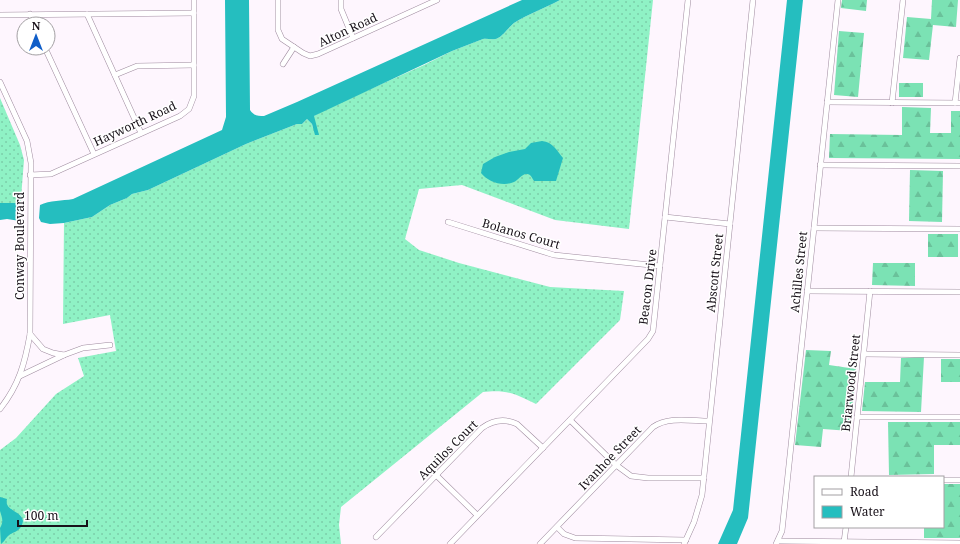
<svg xmlns="http://www.w3.org/2000/svg" width="960" height="544" font-family="'Noto Serif',serif">
<style>
.grass{fill:url(#grass-dots)}
.forest{fill:url(#forest-firs)}
.water{fill:#25bebf}
.lines{fill:none;stroke-linecap:round;stroke-linejoin:round}
.minor-casing{stroke:#9f8b9f;stroke-width:6}
.minor{stroke:#fff;stroke-width:5}
.labels{text-anchor:middle;stroke-width:3;stroke-linejoin:round;paint-order:stroke}
.street-label{font-size:12px;fill:#181119;stroke:#fff}
</style>
<defs>
<pattern id="grass-dots" width="8" height="8" patternUnits="userSpaceOnUse"><rect width="8" height="8" fill="#8ff2c5"/><path d="M2 2h.1M6 6h.1" fill="none" stroke="#7bcea9" stroke-width="1.8" stroke-linecap="round"/></pattern>
<pattern id="forest-firs" width="22" height="20" patternUnits="userSpaceOnUse"><rect width="22" height="20" fill="#7be2b4"/><path d="M5 1l3.5 6h-7zM16 11l3.5 6h-7z" fill="#6ac19a"/></pattern>
</defs>
<rect width="100%" height="100%" fill="#fef6fe"/>
<!-- grass -->
<g class="grass">
<path d="M560 0H653L629 229 555 220 462 185 419 189 405 239 419 250 459 263 550 287 624 291 620 320 536 404C516 394 506 389 483 392L341 507 339 525 341 544H0V450L16 438 56 394 84 376 78 358 116 351 110 315 63 324 64 223 92 217 110 205 127 198 132 194 148 190 246 144 297 124H302L307 119 312 124 313 128 314 116 326 109 424 65 452 51 483 39C488 38 493 41 498 38 503 36 509 27 514 23 528 14 545 8 560 0Z"/>
<polygon points="0,98 20,145 24,160 20,211 20,203 0,203"/>
</g>
<!-- forest -->
<g class="forest">
<polygon points="842,0 867,0 866,11 841,8"/>
<polygon points="932,0 958,0 956,27 933,25 929,60 903,58 907,17 931,19"/>
<polygon points="839,31 864,33 858,97 834,95"/>
<rect x="899" y="83" width="24" height="14"/>
<polygon points="902,107 931,108 930,133 951,133 951,111 960,111 960,159 829,158 830,134 902,135"/>
<polygon points="910,170 943,171 942,222 909,221"/>
<rect x="928" y="234" width="30" height="23"/>
<polygon points="873,263 915,263 915,286 872,285"/>
<polygon points="806,350 831,351 829,365 856,369 850,431 823,429 821,447 795,445"/>
<polygon points="924,357 921,412 862,411 865,382 900,382 901,358"/>
<rect x="941" y="359" width="19" height="23"/>
<polygon points="888,422 960,422 960,445 934,445 934,474 889,475"/>
<polygon points="943,484 960,484 960,538 924,538 924,527 943,527"/>
</g>
<!-- water -->
<g class="water">
<path d="M225 0H249L250 110C254 116 258 116 264 116L297 102 522 0H560C545 8 528 14 514 23 509 27 503 36 498 38 493 41 488 38 483 39L452 51 314 116 319 135H315L312 124 307 119 302 124H297L246 144 148 190 132 194 127 198 110 205 92 217 64 223 50 224 41 222 39 218 40 205C50 200 62 201 73 199L222 130 226 117Z"/>
<polygon points="787,0 803,0 748,518 737,544 718,544 733,510"/>
<path d="M542 141C553 142 557 151 563 158L556 181H534C532 178 531 174 527 174 523 173 518 180 514 182 503 187 488 182 481 173L483 164 495 157 509 152 525 149 531 143Z"/>
<polygon points="0,203 21,203 20,221 7,219 0,220"/>
<path d="M0 497 7 499C4 511 21 510 23 521 21 532 14 531 8 536 5 539 4 542 1 544L0 528C4 521 2 518 0 511 0 507 0 501 0 497Z"/>
</g>
<g class="lines">
<defs>
<g id="minor">
<polyline points="278,0 278,30 282,39 303,53 310,56 318,54 437,0"/>
<polyline points="341,0 341,9 353,38"/>
<polyline points="30,14 35,24"/>
<polyline points="87,14 141,133"/>
<polyline points="0,15 194,13"/>
<polyline points="45,48 94,154"/>
<polyline points="283,64 294,47"/>
<polyline points="115,75 137,66 194,65"/>
<path d="M0 82 27 141 31 163 30 334C25 363 19 385 0 409"/>
<polyline points="827,102 960,103"/>
<polyline points="892,103 903,0"/>
<polyline points="955,103 960,58"/>
<polyline points="820,165 960,166"/>
<polyline points="30,175 51,174 180,116 189,109 194,96 194,0"/>
<polyline points="665,217 730,224"/>
<polyline points="448,222 554,255 660,266"/>
<polyline points="814,228 960,229"/>
<polyline points="807,291 960,292"/>
<polyline points="30,334 43,349 53,353 64,355 83,348 110,345"/>
<polyline points="864,354 960,355"/>
<polyline points="20,376 64,355"/>
<polyline points="857,417 960,417"/>
<polyline points="570,420 616,465 631,476 648,478 704,478"/>
<polyline points="436,475 477,515"/>
<polyline points="851,477 870,291"/>
<polyline points="943,480 960,480"/>
<polyline points="557,527 564,534 575,538 686,540"/>
<path d="M376 537 482 428C493 420 504 418 517 424L543 448"/>
<polyline points="778,541 960,543"/>
<polyline points="844,542 846,527"/>
<polyline points="450,544 648,339 653,331 688,0"/>
<path d="M540 544 653 427C668 416 692 421 709 421"/>
<polyline points="684,544 694,522 702,495 753,0"/>
<polyline points="776,544 782,531 838,0"/>
</g>
</defs>
<!-- minor casing -->
<use href="#minor" class="minor-casing"/>
<!-- minor -->
<use href="#minor" class="minor"/>
</g>
<g class="labels">
<!-- street labels -->
<g class="street-label">
<text transform="translate(348 30) rotate(-25)" y="4">Alton Road</text>
<text transform="translate(135 124) rotate(-25)" y="4">Hayworth Road</text>
<text transform="translate(521 234) rotate(16)" y="4">Bolanos Court</text>
<text transform="translate(20 246) rotate(-90)" y="4">Conway Boulevard</text>
<text transform="translate(799 272) rotate(-84)" y="4">Achilles Street</text>
<text transform="translate(715 273) rotate(-84)" y="4">Abscott Street</text>
<text transform="translate(648 287) rotate(-83)" y="4">Beacon Drive</text>
<text transform="translate(851 383) rotate(-84)" y="4">Briarwood Street</text>
<text transform="translate(448 450) rotate(-45)" y="4">Aquilos Court</text>
<text transform="translate(610 458) rotate(-46)" y="4">Ivanhoe Street</text>
</g>
</g>
<!-- legend -->
<rect x="814" y="476" width="130" height="52" fill="#ffffff" stroke="#a3a0a3"/>
<rect x="822" y="489" width="20" height="6" fill="#ffffff" stroke="#a3a0a3"/>
<text x="850" y="496" font-size="12" fill="#181119">Road</text>
<rect x="822" y="506" width="20" height="12" fill="#25bebf" stroke="#a3a0a3"/>
<text x="850" y="516" font-size="12" fill="#181119">Water</text>
<!-- north arrow -->
<g transform="translate(36 36)"><circle r="19" fill="#ffffff" stroke="#a3a0a3"/>
<path d="M0-3L7 15L0 10L-7 15Z" fill="#105ec8"/>
<text y="-6" font-size="11" font-weight="bold" text-anchor="middle" fill="#181119">N</text>
</g>
<!-- scale -->
<path d="M18 520v6h69v-6" fill="none" stroke="#181119" stroke-width="2"/>
<text x="24" y="520" font-size="12" fill="#181119" stroke="#ffffff" stroke-width="3" paint-order="stroke">100 m</text>
</svg>
